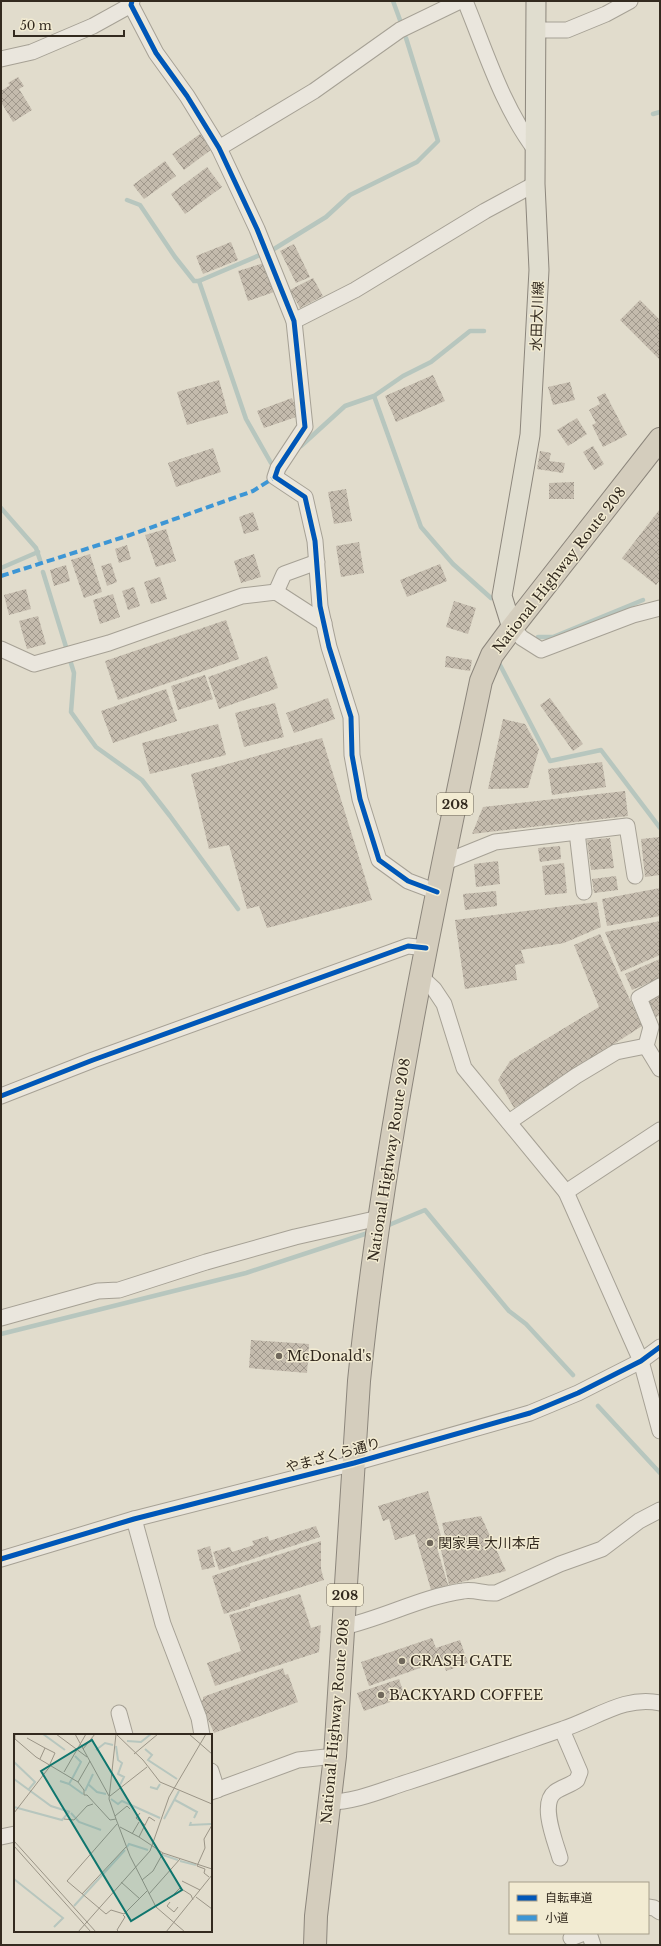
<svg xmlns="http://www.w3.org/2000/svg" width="661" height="1946" font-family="'Libre Baskerville','Noto Sans JP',serif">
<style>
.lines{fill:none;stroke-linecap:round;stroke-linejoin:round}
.stream{stroke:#b7c6be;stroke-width:4.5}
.building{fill:url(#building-cross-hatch)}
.minor-casing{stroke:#a6a195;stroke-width:17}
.major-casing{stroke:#8c867c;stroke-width:21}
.highway-casing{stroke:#8c867c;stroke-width:24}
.minor{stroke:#eae6dd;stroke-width:15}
.major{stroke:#e0ddcf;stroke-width:19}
.highway{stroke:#d4cdbd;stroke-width:22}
.quiet{stroke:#3d96d5;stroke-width:4;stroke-dasharray:8 4;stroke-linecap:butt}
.cycleway-casing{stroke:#f2ebd2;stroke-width:8}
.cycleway{stroke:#0057b8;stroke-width:5}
.poi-dot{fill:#70685c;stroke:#f2ebd2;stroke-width:1.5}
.labels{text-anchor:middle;stroke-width:3;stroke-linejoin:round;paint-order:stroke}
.shield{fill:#f2ebd2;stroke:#6c6455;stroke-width:1}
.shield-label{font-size:13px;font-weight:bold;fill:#332a1f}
.street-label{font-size:14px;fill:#332a1f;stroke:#f2ebd2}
.poi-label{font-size:14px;fill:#332a1f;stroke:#f2ebd2;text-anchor:start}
.inset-river{fill:none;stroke:#b7c6be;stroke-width:2}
.inset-road{fill:none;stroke:#9b9587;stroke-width:1}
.view{fill:#0f766e;fill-opacity:0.15;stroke:#0f766e;stroke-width:2}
.inset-edge{fill:none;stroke:#332a1f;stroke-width:2}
</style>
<defs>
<pattern id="building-cross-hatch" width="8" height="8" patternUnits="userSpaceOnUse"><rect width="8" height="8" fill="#c4bbad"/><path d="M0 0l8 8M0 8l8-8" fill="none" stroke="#a0988c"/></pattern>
</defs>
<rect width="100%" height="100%" fill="#e1dccc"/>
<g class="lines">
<!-- stream -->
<g class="stream">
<polyline points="393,1 400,20"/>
<polyline points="653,114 660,112"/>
<polyline points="127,200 140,205 175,257 194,281 199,281 274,249 326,217 350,195 417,162 438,141 406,38"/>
<polyline points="199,281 246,419 271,463 275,464"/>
<polyline points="374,396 421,527 453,564 491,598"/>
<polyline points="301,446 345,406 374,396 403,376 431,362 470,331 484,331"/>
<polyline points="1,508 36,548 40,560"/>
<polyline points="1,568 38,552"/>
<polyline points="43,572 74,673 71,712 96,747 142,780 170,816 238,909"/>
<polyline points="538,637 553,637 643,600"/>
<polyline points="500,665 550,761 601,750 660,828"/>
<polyline points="384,1227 425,1210 509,1311 526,1324 573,1375"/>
<polyline points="1,1334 246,1273 371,1232"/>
<polyline points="598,1406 660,1473"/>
</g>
</g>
<!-- building -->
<g class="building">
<polygon points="18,77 24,86 19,89 32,110 13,122 1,102 1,91 10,85 8,83"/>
<polygon points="200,134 212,149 184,170 172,154"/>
<polygon points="165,161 176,176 144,199 133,185"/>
<polygon points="207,167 222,187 185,214 171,194"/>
<polygon points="231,242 238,260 203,274 196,256"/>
<polygon points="294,244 310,277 296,283 280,251"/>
<polygon points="264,263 274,292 248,301 238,271"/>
<polygon points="313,278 323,296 300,308 290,290"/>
<polygon points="640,300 660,320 660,360 620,320"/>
<polygon points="433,375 445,401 396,422 385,396"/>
<polygon points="219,380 228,413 187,425 177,392"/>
<polygon points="570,382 575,400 553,405 548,387"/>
<polygon points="605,393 627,435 603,447 592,425 596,423 589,410 600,404 597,397"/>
<polygon points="292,398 299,416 264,428 257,411"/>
<polygon points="577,418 587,434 568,446 557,430"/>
<polygon points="593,446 604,464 594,470 583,452"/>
<polygon points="213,448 221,472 176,487 168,463"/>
<polygon points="540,451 551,453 549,461 565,463 563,473 537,469"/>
<polygon points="574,482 574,499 549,499 549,483"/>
<polygon points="346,489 352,521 334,524 328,492"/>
<polygon points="660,509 660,580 656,585 622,558"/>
<polygon points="253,512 259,530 244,534 239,517"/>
<polygon points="166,529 176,561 156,567 145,535"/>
<polygon points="359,542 364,573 341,577 336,546"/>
<polygon points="127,545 131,559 119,563 115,549"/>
<polygon points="90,554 102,592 84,598 71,560"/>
<polygon points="254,554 261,577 241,583 234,561"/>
<polygon points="111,563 117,582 107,586 101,566"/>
<polygon points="440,564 447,581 407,597 400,580"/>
<polygon points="66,565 70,581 54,586 50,570"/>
<polygon points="160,577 167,599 151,604 144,582"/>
<polygon points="134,587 140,606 128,610 122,591"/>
<polygon points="26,589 31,609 9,615 4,595"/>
<polygon points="113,594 120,617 100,624 93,600"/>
<polygon points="454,601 476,608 468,634 446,627"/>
<polygon points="38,616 46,644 27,649 19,621"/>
<polygon points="226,620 239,659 118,700 105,661"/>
<polygon points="267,656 278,688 219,709 208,677"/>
<polygon points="446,656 472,660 470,671 445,667"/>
<polygon points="205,675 213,699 178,710 171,686"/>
<polygon points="166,689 177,721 113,743 101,711"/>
<polygon points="328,698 335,719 294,733 286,713"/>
<polygon points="550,698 583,744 573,751 540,705"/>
<polygon points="275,703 284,737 244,747 235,713"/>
<polygon points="503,719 525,724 539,749 528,788 488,789"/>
<polygon points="218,724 226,755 150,774 142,743"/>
<polygon points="322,738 372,900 267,928 259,906 247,909 229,845 209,849 191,774"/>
<polygon points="602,762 606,787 552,795 548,769"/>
<polygon points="625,791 628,816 472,834 483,807"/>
<polygon points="660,837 660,875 645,877 641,839"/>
<polygon points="610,838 614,868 591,870 587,840"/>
<polygon points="560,846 561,859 540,862 538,848"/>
<polygon points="498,861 500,884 476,887 474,864"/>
<polygon points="564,863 567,893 545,895 542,866"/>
<polygon points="616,876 618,890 594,893 592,879"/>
<polygon points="660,888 660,916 607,926 602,899"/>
<polygon points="496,891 497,906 465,910 463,894"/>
<polygon points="597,902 601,927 564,943 521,950 525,963 515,965 517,980 465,989 455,920"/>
<polygon points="660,921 660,955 621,972 605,932"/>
<polygon points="600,934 642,1026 514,1108 498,1080 510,1061 599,1007 574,945"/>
<polygon points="660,959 660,978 632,990 625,974"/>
<polygon points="660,992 660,1015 656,1017 647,998"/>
<polygon points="251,1340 309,1344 307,1373 249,1368"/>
<polygon points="428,1491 444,1546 437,1548 448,1585 431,1590 415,1534 395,1540 389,1519 383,1521 378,1506"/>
<polygon points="481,1516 506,1571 449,1585 441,1550 448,1549 442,1523"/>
<polygon points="316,1526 320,1537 219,1570 213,1552 230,1547 232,1552 254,1545 252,1541 268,1536 269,1541"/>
<polygon points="321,1541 321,1569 324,1580 250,1603 250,1606 224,1614 212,1576"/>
<polygon points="210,1546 215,1567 202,1570 197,1550"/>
<polygon points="300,1594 311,1628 321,1625 319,1652 215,1686 207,1663 241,1651 229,1615"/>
<polygon points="432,1638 436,1648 460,1640 468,1663 446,1671 443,1660 369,1686 361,1662"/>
<polygon points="283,1668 285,1675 288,1674 298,1702 214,1733 200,1701 203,1700 203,1697"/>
<polygon points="399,1679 405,1697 364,1711 357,1693"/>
</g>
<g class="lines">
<defs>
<g id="minor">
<polyline points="132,1 131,5 156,53 187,96 219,148 257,229 294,321 305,427 278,468 275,477 305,497 315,541 320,606 329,647 351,717 352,755 360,799 379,860 408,881 437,892"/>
<path d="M465 1C486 52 502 106 536 151"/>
<polyline points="535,30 567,30 606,14 630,1"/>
<polyline points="1,59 32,52 93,26 131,5"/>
<polyline points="219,148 314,91 400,30 460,1"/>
<polyline points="294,321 355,290 485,211 535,184"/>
<polyline points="276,592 284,574 317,562"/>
<polyline points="512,628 522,638 541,650 633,615 660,608"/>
<polyline points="1,649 34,664 109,643 242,596 276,592 324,623"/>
<polyline points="577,832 584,892"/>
<polyline points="443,863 495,842 627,826 635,876"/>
<polyline points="420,976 434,989 444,1004 464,1068 566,1192 641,1361 660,1431"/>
<polyline points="660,986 639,998 651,1027 646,1046 660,1069"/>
<polyline points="1,1096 93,1060 408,946 426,948"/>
<polyline points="509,1122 576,1076 616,1052 646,1046"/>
<polyline points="566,1192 660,1130"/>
<polyline points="1,1318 98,1291 119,1290 206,1262 295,1237 379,1218"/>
<polyline points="134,1519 163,1624 199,1718 202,1735"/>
<polyline points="1,1559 134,1519 354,1463 530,1413 578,1393 641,1361 660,1347"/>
<path d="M343 1627C384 1618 421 1597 463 1591 474 1589 485 1594 496 1593L560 1564 602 1549 639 1521 660 1510"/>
<polyline points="119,1713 125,1735"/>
<polyline points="211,1771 217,1790"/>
<polyline points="211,1792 298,1760 335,1756"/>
<path d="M329 1802C356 1802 382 1790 408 1782 460 1765 511 1747 563 1729 595 1719 625 1695 660 1703"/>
<polyline points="1,1837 15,1834"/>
<path d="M560 1858C556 1843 539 1804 555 1792 562 1787 571 1785 577 1780L580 1772 562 1730"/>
<polyline points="648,1907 654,1908 660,1912"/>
<polyline points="589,1933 593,1945"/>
<polyline points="571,1938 584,1933"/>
</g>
<polyline id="major" points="512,628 502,596 530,435 539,270 535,184 536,1"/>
<path id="highway" d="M315 1945 316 1916 335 1756 359 1381C383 1145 432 913 481 681L492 655 512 628 660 439"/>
</defs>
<!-- minor casing -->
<use href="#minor" class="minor-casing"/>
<!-- major casing -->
<use href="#major" class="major-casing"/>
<!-- highway casing -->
<use href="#highway" class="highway-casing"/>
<!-- minor -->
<use href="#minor" class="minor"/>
<!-- major -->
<use href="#major" class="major"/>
<!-- highway -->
<use href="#highway" class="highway"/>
<!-- quiet -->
<polyline class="quiet" points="1,576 130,535 253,491 275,477"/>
<defs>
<g id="cycleway">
<polyline points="132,1 131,5 156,53 187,96 219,148 257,229 294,321 305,427 278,468 275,477 305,497 315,541 320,606 329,647 351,717 352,755 360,799 379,860 408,881 437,892"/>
<polyline points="1,1096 93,1060 408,946 426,948"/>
<polyline points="1,1559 134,1519 354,1463 530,1413 578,1393 641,1361 660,1347"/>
</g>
</defs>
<!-- cycleway casing -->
<use href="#cycleway" class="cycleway-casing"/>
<!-- cycleway -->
<use href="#cycleway" class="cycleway"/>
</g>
<!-- markers -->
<g class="poi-dot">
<circle cx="279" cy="1356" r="4"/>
<circle cx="430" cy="1543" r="4"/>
<circle cx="402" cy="1661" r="4"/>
<circle cx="381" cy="1695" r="4"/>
</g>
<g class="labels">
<!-- shield labels -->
<g class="shield">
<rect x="437" y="793" width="36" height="22" rx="3"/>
<rect x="327" y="1584" width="36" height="22" rx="3"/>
</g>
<g class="shield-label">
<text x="455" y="809">208</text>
<text x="345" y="1600">208</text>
</g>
<!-- street labels -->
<g class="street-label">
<text transform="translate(537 316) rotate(-88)" y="5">水田大川線</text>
<text transform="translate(559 570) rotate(-52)" y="5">National Highway Route 208</text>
<text transform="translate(389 1160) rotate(-81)" y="5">National Highway Route 208</text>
<text transform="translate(333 1455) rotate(-15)" y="5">やまざくら通り</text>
<text transform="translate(335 1721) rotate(-85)" y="5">National Highway Route 208</text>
</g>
<!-- poi labels -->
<g class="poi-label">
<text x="287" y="1361">McDonald's</text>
<text x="438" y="1548">関家具 大川本店</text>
<text x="410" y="1666">CRASH GATE</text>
<text x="389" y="1700">BACKYARD COFFEE</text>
</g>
</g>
<!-- overview -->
<g transform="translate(14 1734)">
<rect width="198" height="198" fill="#e1dccc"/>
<path class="inset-river" d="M29 0 51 16M113 7 127 8 137 0M102 12 104 26 108 29 104 40 110 43 106 51M131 15 138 21 134 26 163 45M82 16 91 9 99 11M0 28 21 48 15 55M0 45 37 72 56 78M46 47 55 50 59 43 67 28 61 22M55 50 69 60M74 50 83 58 92 60M136 53 143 55 146 50M71 57 79 40M97 65 104 70 108 67 146 84M161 66 183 78 180 84M0 73 48 86 55 78M57 79 65 88 87 96M150 85 165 57M177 88 176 91 197 90M113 113 115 110 134 116M149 121 164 126M166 127 182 131M0 145 49 184 40 193M60 172 111 116"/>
<path class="inset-road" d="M1 0V5L22 23 64 48 70 56V61H73L96 86 102 85M42 0 73 23M61 0 95 62M102 0 129 26 146 48 198 70M102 0 95 65 102 85 116 122 142 173 171 198M175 0 198 20M13 4 31 14 26 25M31 14 41 19 36 30M69 15 81 0M120 20 144 0M50 38 72 0M64 48 76 27M96 62 133 33M0 79 37 31M126 79 122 84 131 91M101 82 113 72 116 75M50 85 60 86 73 72 79 70M103 90 53 147 92 180 97 176 110 180 133 157M106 93 125 103 149 119 198 135M118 100 125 88M125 103 135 83 141 87M0 107 82 198M0 112 77 198M195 143 190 139 191 135 183 132 191 114 190 105 198 91M128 146 139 137 149 119M168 147 186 156M107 148 126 165M68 160 112 113M135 160 166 125M160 160 166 154 177 161 179 166M182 163 198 175M156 168 153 172 160 178 164 173M64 198 136 117 155 63 192 0M105 198 103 196 111 183 109 181M152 198 198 141"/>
<path class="view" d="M78 6 168 156 117 187 27 37Z"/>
<rect width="198" height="198" class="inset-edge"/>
</g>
<!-- border -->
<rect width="661" height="1946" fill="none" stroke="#332a1f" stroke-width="4"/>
<!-- legend -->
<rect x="509" y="1882" width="140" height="52" fill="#f2ebd2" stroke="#a69e8a"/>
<rect x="517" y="1895" width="20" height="6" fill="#0057b8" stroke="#a69e8a"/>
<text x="545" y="1902" font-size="12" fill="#332a1f">自転車道</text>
<rect x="517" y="1915" width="20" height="6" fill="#3d96d5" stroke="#a69e8a"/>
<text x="545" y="1922" font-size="12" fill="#332a1f">小道</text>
<!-- scale -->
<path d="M14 30v6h110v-6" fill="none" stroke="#332a1f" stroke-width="2"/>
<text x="20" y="30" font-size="12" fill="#332a1f" stroke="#f2ebd2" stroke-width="3" paint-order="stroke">50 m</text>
</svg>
